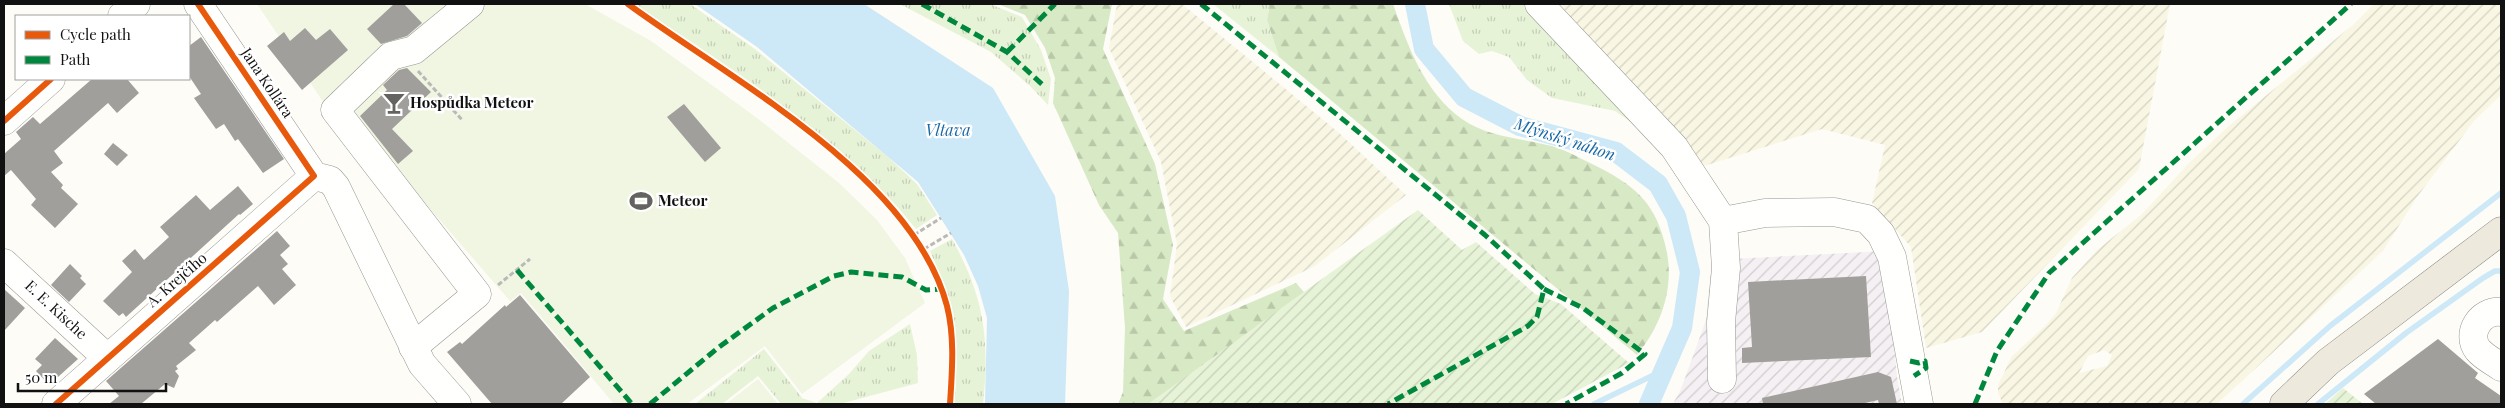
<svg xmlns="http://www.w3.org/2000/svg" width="2505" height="408" font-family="'Playfair Display',serif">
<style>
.industrial{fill:url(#industrial-furrows)}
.farmland{fill:url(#farmland-furrows);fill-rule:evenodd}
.grass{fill:url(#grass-tufts)}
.forest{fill:url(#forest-firs)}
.garden{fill:url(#garden-furrows)}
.pitch{fill:#f0f6e1}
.water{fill:#cde8f7}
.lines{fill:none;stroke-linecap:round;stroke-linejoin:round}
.stream{stroke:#cde8f7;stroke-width:5.5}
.canal{stroke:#cde8f7;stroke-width:20}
.building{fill:#a19f9c}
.minor-casing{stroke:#979795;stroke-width:29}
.major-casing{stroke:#858482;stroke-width:29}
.path{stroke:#b9b9b8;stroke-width:3;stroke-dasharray:5 2.5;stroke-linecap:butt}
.minor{stroke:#fffffe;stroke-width:28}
.major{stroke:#ede9dc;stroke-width:28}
.quiet{stroke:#00873e;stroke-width:5;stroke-dasharray:10 5;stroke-linecap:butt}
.cycleway-casing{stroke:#fff;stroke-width:9}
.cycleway{stroke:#e8590c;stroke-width:6}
.labels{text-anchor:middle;stroke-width:5;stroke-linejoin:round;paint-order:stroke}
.street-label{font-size:15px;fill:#111;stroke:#fff}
.poi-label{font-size:15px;font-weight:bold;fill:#111;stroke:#fff;text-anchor:start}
.water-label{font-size:16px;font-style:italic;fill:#1768a6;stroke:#fff}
</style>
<defs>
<pattern id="industrial-furrows" width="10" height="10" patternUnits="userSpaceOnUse" patternTransform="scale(1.25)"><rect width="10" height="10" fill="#f5f0f3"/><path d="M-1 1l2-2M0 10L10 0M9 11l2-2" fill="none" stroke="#d1cdcf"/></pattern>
<pattern id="farmland-furrows" width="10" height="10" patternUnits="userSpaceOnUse" patternTransform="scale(1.25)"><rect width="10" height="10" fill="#f9f7e4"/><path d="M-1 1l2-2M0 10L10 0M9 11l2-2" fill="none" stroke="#d4d3c3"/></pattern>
<pattern id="grass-tufts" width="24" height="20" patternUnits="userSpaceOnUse" patternTransform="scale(1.25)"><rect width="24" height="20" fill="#e7f3d7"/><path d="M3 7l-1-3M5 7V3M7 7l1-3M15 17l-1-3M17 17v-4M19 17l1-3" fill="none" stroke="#c5cfb8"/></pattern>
<pattern id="forest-firs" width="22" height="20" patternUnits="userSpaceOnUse" patternTransform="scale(1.25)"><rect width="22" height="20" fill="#d8eac5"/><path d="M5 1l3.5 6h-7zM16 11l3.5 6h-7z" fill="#b8c8a8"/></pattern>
<pattern id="garden-furrows" width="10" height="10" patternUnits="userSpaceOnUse" patternTransform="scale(1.25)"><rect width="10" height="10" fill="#e7f3d7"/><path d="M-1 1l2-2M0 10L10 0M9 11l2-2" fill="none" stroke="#c5cfb8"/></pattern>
</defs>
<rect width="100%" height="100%" fill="#fdfcf7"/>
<!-- industrial -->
<polygon class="industrial" points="1885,251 1897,377 1902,404 1673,404 1681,389 1706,320 1712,260"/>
<!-- farmland -->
<g class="farmland">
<polygon points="1117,4 1182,4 1338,132 1406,195 1315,266 1186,327 1170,296 1177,244 1161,162 1109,48"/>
<polygon points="1554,4 2170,4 2139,169 1982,332 1926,348 1911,247 1872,203 1885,145 1822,129 1704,166"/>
<path d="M2374 4H2501V95L2474 121 2417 197 2383 251 2217 404H2003L1998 393V385L2012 356 2046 325 2056 313 2072 278 2097 250 2142 214 2189 163 2231 124 2354 24ZM2104 350 2112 355 2107 366 2079 373 2088 356Z"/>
</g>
<!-- grass -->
<g class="grass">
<path d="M635 4H690L755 49 887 156 917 184 937 215 916 229C845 138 730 69 635 4Z"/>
<polygon points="900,4 990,4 1022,17 1041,50 1051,79 1048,105 1030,86 991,52"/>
<polygon points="1213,4 1270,4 1267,20 1279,57"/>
<polygon points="1449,4 1530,4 1645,132 1615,111 1552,98 1527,80 1509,57 1492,51 1479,54 1463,41"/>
<path d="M952 239C984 297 990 338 983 404H954C960 343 955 307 930 251Z"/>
<polygon points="910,324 917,355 918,383 840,404 781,404 758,376 722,404 695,404 764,349 802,398 817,403 849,374 869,351"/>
</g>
<!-- forest -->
<g class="forest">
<polygon points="998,4 1112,4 1103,49 1155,164 1173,245 1163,299 1184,331 1296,283 1333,325 1288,404 1118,404 1123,392 1125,328 1118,233 1099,205 1053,103 1055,78 1045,48 1025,15"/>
<path d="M1270 4H1393C1408 46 1424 92 1462 119 1489 138 1522 138 1552 146 1565 150 1578 157 1590 163 1635 185 1657 202 1667 253 1674 291 1660 327 1637 355L1279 57 1267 20Z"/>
</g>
<!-- garden -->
<g class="garden">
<polygon points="1418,210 1462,250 1476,242 1535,294 1561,304 1629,363 1552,404 1148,404"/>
<polygon points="2343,388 2363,404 2325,404"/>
</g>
<!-- pitch -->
<g class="pitch">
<polygon points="257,4 585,4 651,41 757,118 839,183 877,220 905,258 925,303 802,394 765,346 687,404 614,404 521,293 510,301 354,121 326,106"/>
<polygon points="758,379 778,404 726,404"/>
</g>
<!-- water -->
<polygon class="water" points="695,4 864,4 993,88 1055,196 1069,291 1065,404 985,404 987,318 978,286 964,255 918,182 757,47"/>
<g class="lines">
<!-- stream -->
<g class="stream">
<polyline points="1594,404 1664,370"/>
<polyline points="2243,404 2330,326 2501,193"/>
<polyline points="2318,404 2406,333 2483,278 2495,271 2501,271"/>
</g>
<!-- canal -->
<polyline class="canal" points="1415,4 1424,49 1464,97 1520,126 1616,152 1658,184 1676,216 1690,272 1682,328 1649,404"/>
</g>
<!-- building -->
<g class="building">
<polygon points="394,4 404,4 422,23 407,36 381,44 367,29"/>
<polygon points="305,28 316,40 330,29 348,50 302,90 267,46 284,32 290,41"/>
<polygon points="201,37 284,159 263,173 238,139 235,141 224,124 216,129 194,98 201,94 189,76 189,46"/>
<polygon points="407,68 431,92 392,129 413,151 398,164 360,116 387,90 383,85 399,70"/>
<polygon points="92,79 127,79 139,93 117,113 108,103 54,151 63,163 51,172 63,185 61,188 78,204 55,228 31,205 36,199 11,170 4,176 4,154 21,139 16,132 33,117 40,124"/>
<polygon points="684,104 721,148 705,162 667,117"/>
<polygon points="113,143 128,155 117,166 104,154"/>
<polygon points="238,186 253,204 240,215 239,214 126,317 123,313 119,316 103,301 132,272 122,261 135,249 144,260 169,237 160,227 196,195 210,210"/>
<polygon points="277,231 290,246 280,255 288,264 282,269 296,285 274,305 258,286 217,322 215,320 189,343 196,350 176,366 178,369 175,371 179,376 174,388 165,384 141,404 109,404 119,396 106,381"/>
<polygon points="70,264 82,276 80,278 86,284 69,302 51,285"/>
<polygon points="1866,276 1871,357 1742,363 1742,348 1752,347 1748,282"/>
<polygon points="4,289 25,308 4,331"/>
<polygon points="520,295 590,377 561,404 492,404 447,352 460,342 462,344 505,305 506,307"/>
<polygon points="55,338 78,359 49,385 36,371 42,365 35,359"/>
<polygon points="2438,339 2478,373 2475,378 2501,396 2501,404 2376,404 2364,394"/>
<polygon points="1878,372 1891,377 1897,404 1879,404 1878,400 1861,404 1763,404 1762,398"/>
</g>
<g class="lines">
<defs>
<g id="minor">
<polyline points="198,4 314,176 330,180 336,187 422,364 457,404"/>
<polyline points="1539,4 1674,147 1723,221 1726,268 1721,322 1722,379"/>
<polyline points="122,16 136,4"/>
<polyline points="4,121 51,79"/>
<polyline points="1723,221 1765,213 1834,212 1867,219 1881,234 1892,257 1919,404"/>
<polyline points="4,263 107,358"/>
<path d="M2501 312C2481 310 2465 333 2478 350 2484 357 2494 362 2501 367"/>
<polyline points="413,347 477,294 335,110 391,56 414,50 470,4"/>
<polyline points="56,404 314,176"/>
</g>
<polyline id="major" points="2284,404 2328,362 2501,231"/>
</defs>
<!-- minor casing -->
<use href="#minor" class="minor-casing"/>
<!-- major casing -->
<use href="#major" class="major-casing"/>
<!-- path -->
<g class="path">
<polyline points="418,71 463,121"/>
<polyline points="914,235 941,218"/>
<polyline points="924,249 951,233"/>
<polyline points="498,285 530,259"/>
</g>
<!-- minor -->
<use href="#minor" class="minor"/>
<!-- major -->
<use href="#major" class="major"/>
<!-- quiet -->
<g class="quiet">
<polyline points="922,4 1007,52 1045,87"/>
<polyline points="1201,4 1485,235 1544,289 1537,317 1528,326 1388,404"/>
<polyline points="1007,52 1055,4"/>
<polyline points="517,270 632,404"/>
<polyline points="1544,289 1583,308 1645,354 1622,373 1566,404"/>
<polyline points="1910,361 1919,363 1925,361 1926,368 1914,376"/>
<polyline points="650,404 719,347 773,308 834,276 851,272 902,277 926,290 941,289"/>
<polyline points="1975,404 1997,351 2049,273 2351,4"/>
</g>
<defs>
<g id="cycleway">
<path d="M628 4C730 79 913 176 947 306 955 338 952 372 950 404"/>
<polyline points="4,121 51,79"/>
<polyline points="56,404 314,176 198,4"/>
</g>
</defs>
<!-- cycleway casing -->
<use href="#cycleway" class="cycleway-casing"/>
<!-- cycleway -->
<use href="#cycleway" class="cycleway"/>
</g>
<!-- icons -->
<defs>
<symbol id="bar-bare" viewBox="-9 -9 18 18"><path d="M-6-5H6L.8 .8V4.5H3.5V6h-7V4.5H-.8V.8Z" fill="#646362" stroke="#fff" stroke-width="2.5" paint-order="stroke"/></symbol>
<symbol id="stadium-bare" viewBox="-9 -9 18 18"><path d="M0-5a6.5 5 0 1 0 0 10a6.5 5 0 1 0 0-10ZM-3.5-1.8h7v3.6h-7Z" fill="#646362" stroke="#fff" stroke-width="2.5" paint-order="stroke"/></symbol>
</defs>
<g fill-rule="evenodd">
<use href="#bar-bare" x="378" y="87" width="32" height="32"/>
<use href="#stadium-bare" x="625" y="185" width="32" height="32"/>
</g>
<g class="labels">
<!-- street labels -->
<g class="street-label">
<text transform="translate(267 83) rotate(56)" y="5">Jana Kollára</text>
<text transform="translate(177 280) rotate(-41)" y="5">A. Krejčího</text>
<text transform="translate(56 310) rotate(43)" y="5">E. E. Kische</text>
</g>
<!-- poi labels -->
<g class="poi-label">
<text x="410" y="108">Hospůdka Meteor</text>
<text x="658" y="206">Meteor</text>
</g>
<!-- water labels -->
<g class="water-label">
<text x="948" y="136">Vltava</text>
<text transform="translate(1565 139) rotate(18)" y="6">Mlýnský náhon</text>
</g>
</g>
<!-- border -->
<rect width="2505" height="408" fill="none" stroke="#111111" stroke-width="10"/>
<!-- legend -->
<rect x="15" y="15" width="175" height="65" fill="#ffffff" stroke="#a0a0a0"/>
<rect x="25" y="31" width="25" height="8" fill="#e8590c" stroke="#a0a0a0"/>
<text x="60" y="40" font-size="15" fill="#111111">Cycle path</text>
<rect x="25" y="56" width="25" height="8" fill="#00873e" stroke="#a0a0a0"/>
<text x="60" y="65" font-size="15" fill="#111111">Path</text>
<!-- scale -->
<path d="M18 383v8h148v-8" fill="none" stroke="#111111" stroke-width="2.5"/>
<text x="25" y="383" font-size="15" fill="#111111" stroke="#ffffff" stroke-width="4" paint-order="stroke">50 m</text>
</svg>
